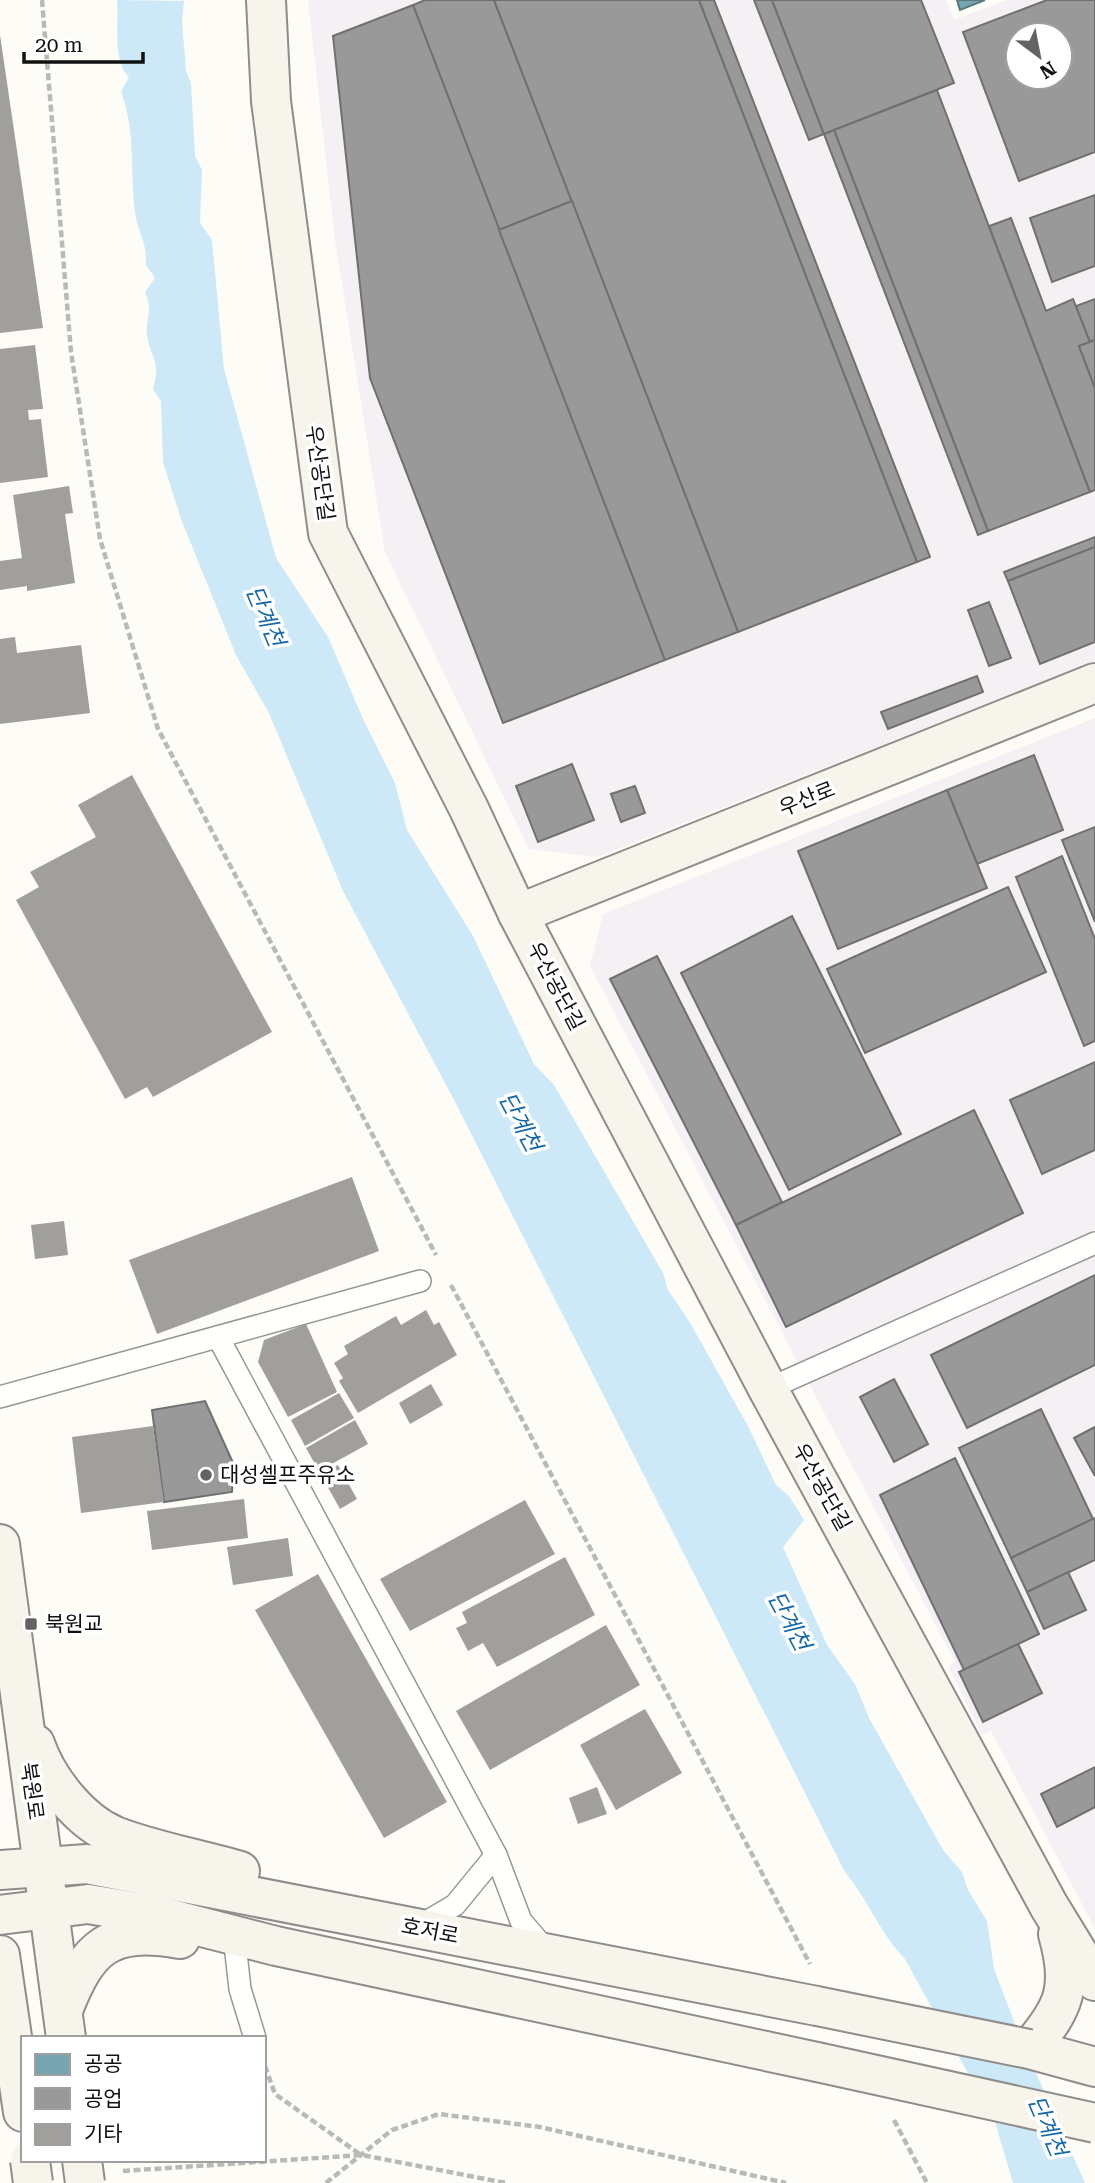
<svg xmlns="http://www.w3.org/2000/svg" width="1095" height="2183" viewBox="0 0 1095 2183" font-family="'Roboto Serif','Noto Sans KR',serif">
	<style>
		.industrial { fill: #f5f0f3; fill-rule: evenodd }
		.water { fill: #cde8f7 }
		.public { fill: #76a5af; stroke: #587980; stroke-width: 2 }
		.industry { fill: #999; stroke: #707070; stroke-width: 2; fill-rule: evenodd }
		.building { fill: #a19f9c }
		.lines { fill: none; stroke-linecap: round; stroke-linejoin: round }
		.lane-casing { stroke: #979795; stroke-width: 24 }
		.secondary-casing { stroke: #8e8d8b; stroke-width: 42 }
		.path { stroke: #b9b9b8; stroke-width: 4.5; stroke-dasharray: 7 3.5; stroke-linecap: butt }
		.lane { stroke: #fffffe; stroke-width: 21 }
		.secondary { stroke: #f6f4eb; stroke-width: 38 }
		.secondary-bridge-casing { stroke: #8e8d8b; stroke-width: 42; stroke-linecap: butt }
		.secondary-bridge { stroke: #f6f4eb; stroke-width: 38 }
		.poi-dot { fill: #646362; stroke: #fff; stroke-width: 2.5 }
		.labels { text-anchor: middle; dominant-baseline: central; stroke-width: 7; stroke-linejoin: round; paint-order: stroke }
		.street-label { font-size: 21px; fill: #111; stroke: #fff }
		.poi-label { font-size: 21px; fill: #111; stroke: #fff; text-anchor: start }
		.water-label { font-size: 23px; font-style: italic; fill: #1768a6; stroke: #fff }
	</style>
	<rect width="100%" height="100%" fill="#fdfcf7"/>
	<g class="industrial">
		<path d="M308 0H946L954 20 1007 0H1095V661L597 857 529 849 385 552 335 240ZM1018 35H1060V77H1018Z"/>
		<path d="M1095 718V1929L991 1731 982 1735 948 1666 955 1662 590 966 603 914Z"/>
	</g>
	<path class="water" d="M117 0 184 1 182 21 186 71 191 83 195 156 202 170 200 223 212 240 224 369 276 558 328 637 363 719 395 783 407 830 473 936 534 1064 554 1085 663 1273 668 1290 689 1321 748 1426 776 1485 789 1496 804 1520 783 1547 827 1645 855 1684 869 1718 943 1850 962 1872 968 1890 987 1921 994 1969 1020 2037 1085 2183H1013L995 2122 905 1959C880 1933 868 1900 845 1872L452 1096 343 891 269 713 236 655 181 519 163 462 161 401 153 389C161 360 151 360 147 335 145 317 154 314 145 292L155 278 146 265C147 240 138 234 135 212 130 172 136 131 121 92L129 77C112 61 119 24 117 0Z"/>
	<path class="public" d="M957 0H985L960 10Z"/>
	<g class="industry">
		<path d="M425 0H494L572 201 499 230 413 5Z"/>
		<path d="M494 0H699L917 562 738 632Z"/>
		<path d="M699 0H714L930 557 917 562Z"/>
		<path d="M754 0H772L824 134 809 140Z"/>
		<path d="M772 0H921L954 83 824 134Z"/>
		<path d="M1047 0H1095V152L1019 181 963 32ZM1018 35H1060V77H1018Z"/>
		<path d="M413 5 665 660 503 723 370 378 333 36Z"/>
		<path d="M937 90 1090 492 988 531 834 130Z"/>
		<path d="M834 130 988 531 978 535 824 134Z"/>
		<path d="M1095 195V266L1052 282 1030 218Z"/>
		<path d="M572 201 738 632 665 660 499 230Z"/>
		<path d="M1011 218 1046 311 1073 299 1090 342 1079 346 1095 388V490L1090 492 989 226Z"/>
		<path d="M1095 299V340L1090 342 1076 306Z"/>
		<path d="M1095 340V388L1079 346Z"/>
		<path d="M1095 537V547L1008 581 1004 572Z"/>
		<path d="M1095 547V642L1040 664 1008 581Z"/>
		<path d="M989 602 1011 658 989 666 968 610Z"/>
		<path d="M977 676 983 692 888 729 881 712Z"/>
		<path d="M1034 755 1063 830 977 864 947 790Z"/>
		<path d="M572 764 594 820 538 842 516 786Z"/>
		<path d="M635 786 645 813 621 822 611 794Z"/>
		<path d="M947 790 987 888 838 949 798 851Z"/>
		<path d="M1095 827V922L1062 840Z"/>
		<path d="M1062 856 1095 939V1041L1084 1046 1016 877Z"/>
		<path d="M1008 887 1046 972 865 1053 827 969Z"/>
		<path d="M792 916 901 1134 789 1190 681 973Z"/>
		<path d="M657 956 782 1202 736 1225 610 979Z"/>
		<path d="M1095 1062V1150L1042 1174 1010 1100Z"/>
		<path d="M974 1110 1023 1213 786 1327 736 1225Z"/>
		<path d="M1095 1275V1365L967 1428 931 1355Z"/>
		<path d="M894 1379 928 1444 894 1462 860 1397Z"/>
		<path d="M205 1401 234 1465 232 1492 164 1502 152 1410Z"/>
		<path d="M1041 1409 1093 1519 1011 1558 959 1448Z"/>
		<path d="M1095 1427V1476L1074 1438Z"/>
		<path d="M955 1458 1039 1634 964 1670 880 1495Z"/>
		<path d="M1095 1518V1560L1027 1592 1011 1558Z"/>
		<path d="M1068 1572 1086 1610 1044 1629 1027 1592Z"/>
		<path d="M1018 1644 1042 1693 983 1722 959 1672Z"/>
		<path d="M1095 1767V1807L1057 1827 1041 1794Z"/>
	</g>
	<g class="building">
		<path d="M0 35 43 328 0 333Z"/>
		<path d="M35 345 43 409 28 410 29 420 41 419 48 477 0 483V349Z"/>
		<path d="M69 486 73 513 65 514 75 583 27 591V586L0 590V561L22 558 13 495Z"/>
		<path d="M15 637 17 653 81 645 90 713 0 724V639Z"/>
		<path d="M132 775 272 1032 153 1097 147 1087 125 1099 16 900 39 887 30 872 96 837 78 805Z"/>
		<path d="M352 1177 379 1251 157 1334 129 1260Z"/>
		<path d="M64 1221 68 1255 35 1259 31 1225Z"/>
		<path d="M426 1310 434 1325 439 1322 457 1355 358 1413 339 1381 343 1378 334 1363 348 1354 344 1346 396 1316 401 1325Z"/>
		<path d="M306 1324 337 1392 288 1417 258 1362 264 1340Z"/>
		<path d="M431 1384 443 1405 410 1424 399 1403Z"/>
		<path d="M339 1393 354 1418 305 1446 291 1420Z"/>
		<path d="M355 1420 368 1444 319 1471 306 1448Z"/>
		<path d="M153 1426 164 1502 81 1513 72 1437Z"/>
		<path d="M338 1465 357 1499 340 1509 321 1475Z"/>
		<path d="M244 1499 248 1538 152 1550 147 1511Z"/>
		<path d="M525 1500 555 1554 410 1631 380 1579Z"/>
		<path d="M288 1538 293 1576 233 1585 227 1547Z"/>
		<path d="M565 1557 595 1615 497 1667 483 1643 468 1651 456 1628 467 1623 462 1612Z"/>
		<path d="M318 1574 447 1802 384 1838 255 1610Z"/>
		<path d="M606 1625 640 1685 490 1770 456 1711Z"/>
		<path d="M645 1709 682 1773 616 1810 580 1745Z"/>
		<path d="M597 1787 607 1814 578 1824 569 1798Z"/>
	</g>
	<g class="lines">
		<g class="lane-casing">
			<g id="lane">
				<path d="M218 1337 496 1855 521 1921 547 1951"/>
				<path d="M768 1389 1095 1243"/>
				<path d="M0 1397 420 1281"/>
				<path d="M416 1928 455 1905 496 1855"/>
				<path d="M235 1944 240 1989 255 2038"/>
			</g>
		</g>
		<g class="secondary-casing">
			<g id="secondary">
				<path d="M266 0 271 101 328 533 469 809 518 914 768 1389 1049 1906 1095 1981"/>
				<path d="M518 914 1095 683"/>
				<path d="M0 1544 66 2038"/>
				<path d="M35 1744C47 1779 79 1821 115 1836 154 1851 199 1859 240 1871"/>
				<path d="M0 1870 87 1864 817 2006"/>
				<path d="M0 1915 88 1904 155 1915 276 1946 817 2062"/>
				<path d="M1058 1934C1073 1987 1065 2008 1029 2049L1095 2067"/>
				<path d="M0 1955 23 2112"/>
				<path d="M63 2010C88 1946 109 1927 180 1939"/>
			</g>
		</g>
		<g class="path">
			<path d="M42 0 71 352 100 539 158 729 436 1255"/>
			<path d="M451 1285 810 1964"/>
			<path d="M265 2066 275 2094 361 2155"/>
			<path d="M894 2120 927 2183"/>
			<path d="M123 2171 362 2155 506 2183"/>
			<path d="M326 2183 392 2130 439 2114 540 2127 786 2183"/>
		</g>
		<use href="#lane" class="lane"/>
		<use href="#secondary" class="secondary"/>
		<g class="secondary-bridge-casing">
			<g id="secondary-bridge">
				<path d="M817 2006 1029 2049"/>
				<path d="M817 2062 1095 2123"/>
				<path d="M30 2160 33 2183"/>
				<path d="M82 2160 85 2183"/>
			</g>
		</g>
		<use href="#secondary-bridge" class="secondary-bridge"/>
	</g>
	<g class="poi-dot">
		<circle cx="206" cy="1475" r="7"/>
		<rect x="24" y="1617" width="14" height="14" rx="3.5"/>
	</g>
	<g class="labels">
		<g class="street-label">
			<text transform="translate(320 473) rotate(82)">우산공단길</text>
			<text transform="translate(807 799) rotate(-22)">우산로</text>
			<text transform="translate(556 986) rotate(62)">우산공단길</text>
			<text transform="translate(822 1487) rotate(61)">우산공단길</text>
			<text transform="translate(32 1791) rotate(82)">북원로</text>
			<text transform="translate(430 1931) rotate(11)">호저로</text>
		</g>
		<g class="poi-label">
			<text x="220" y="1475">대성셀프주유소</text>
			<text x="45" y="1624">북원교</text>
		</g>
		<g class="water-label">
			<text transform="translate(265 616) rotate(67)">단계천</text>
			<text transform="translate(520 1122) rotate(62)">단계천</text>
			<text transform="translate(789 1621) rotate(62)">단계천</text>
			<text transform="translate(1047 2126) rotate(67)">단계천</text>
		</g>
	</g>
	<rect x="21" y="2036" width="245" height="126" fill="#ffffff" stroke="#a0a0a0" stroke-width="2"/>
	<rect x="35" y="2054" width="35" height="21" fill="#76a5af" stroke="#a0a0a0" stroke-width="2"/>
	<text x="84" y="2071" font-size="21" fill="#111111">공공</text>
	<rect x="35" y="2088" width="35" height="21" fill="#999999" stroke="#a0a0a0" stroke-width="2"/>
	<text x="84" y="2106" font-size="21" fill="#111111">공업</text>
	<rect x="35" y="2124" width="35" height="21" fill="#a19f9c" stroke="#a0a0a0" stroke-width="2"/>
	<text x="84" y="2141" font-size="21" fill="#111111">기타</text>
	<g transform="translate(1039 56) rotate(148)"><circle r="33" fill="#ffffff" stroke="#a0a0a0" stroke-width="2"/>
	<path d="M0-5L12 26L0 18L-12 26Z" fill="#646362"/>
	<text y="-10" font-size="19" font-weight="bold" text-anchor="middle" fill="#111111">N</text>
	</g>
	<path d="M24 52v10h119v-10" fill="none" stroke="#111111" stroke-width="3.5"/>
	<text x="35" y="52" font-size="21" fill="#111111" stroke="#ffffff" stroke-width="5" paint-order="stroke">20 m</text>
</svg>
